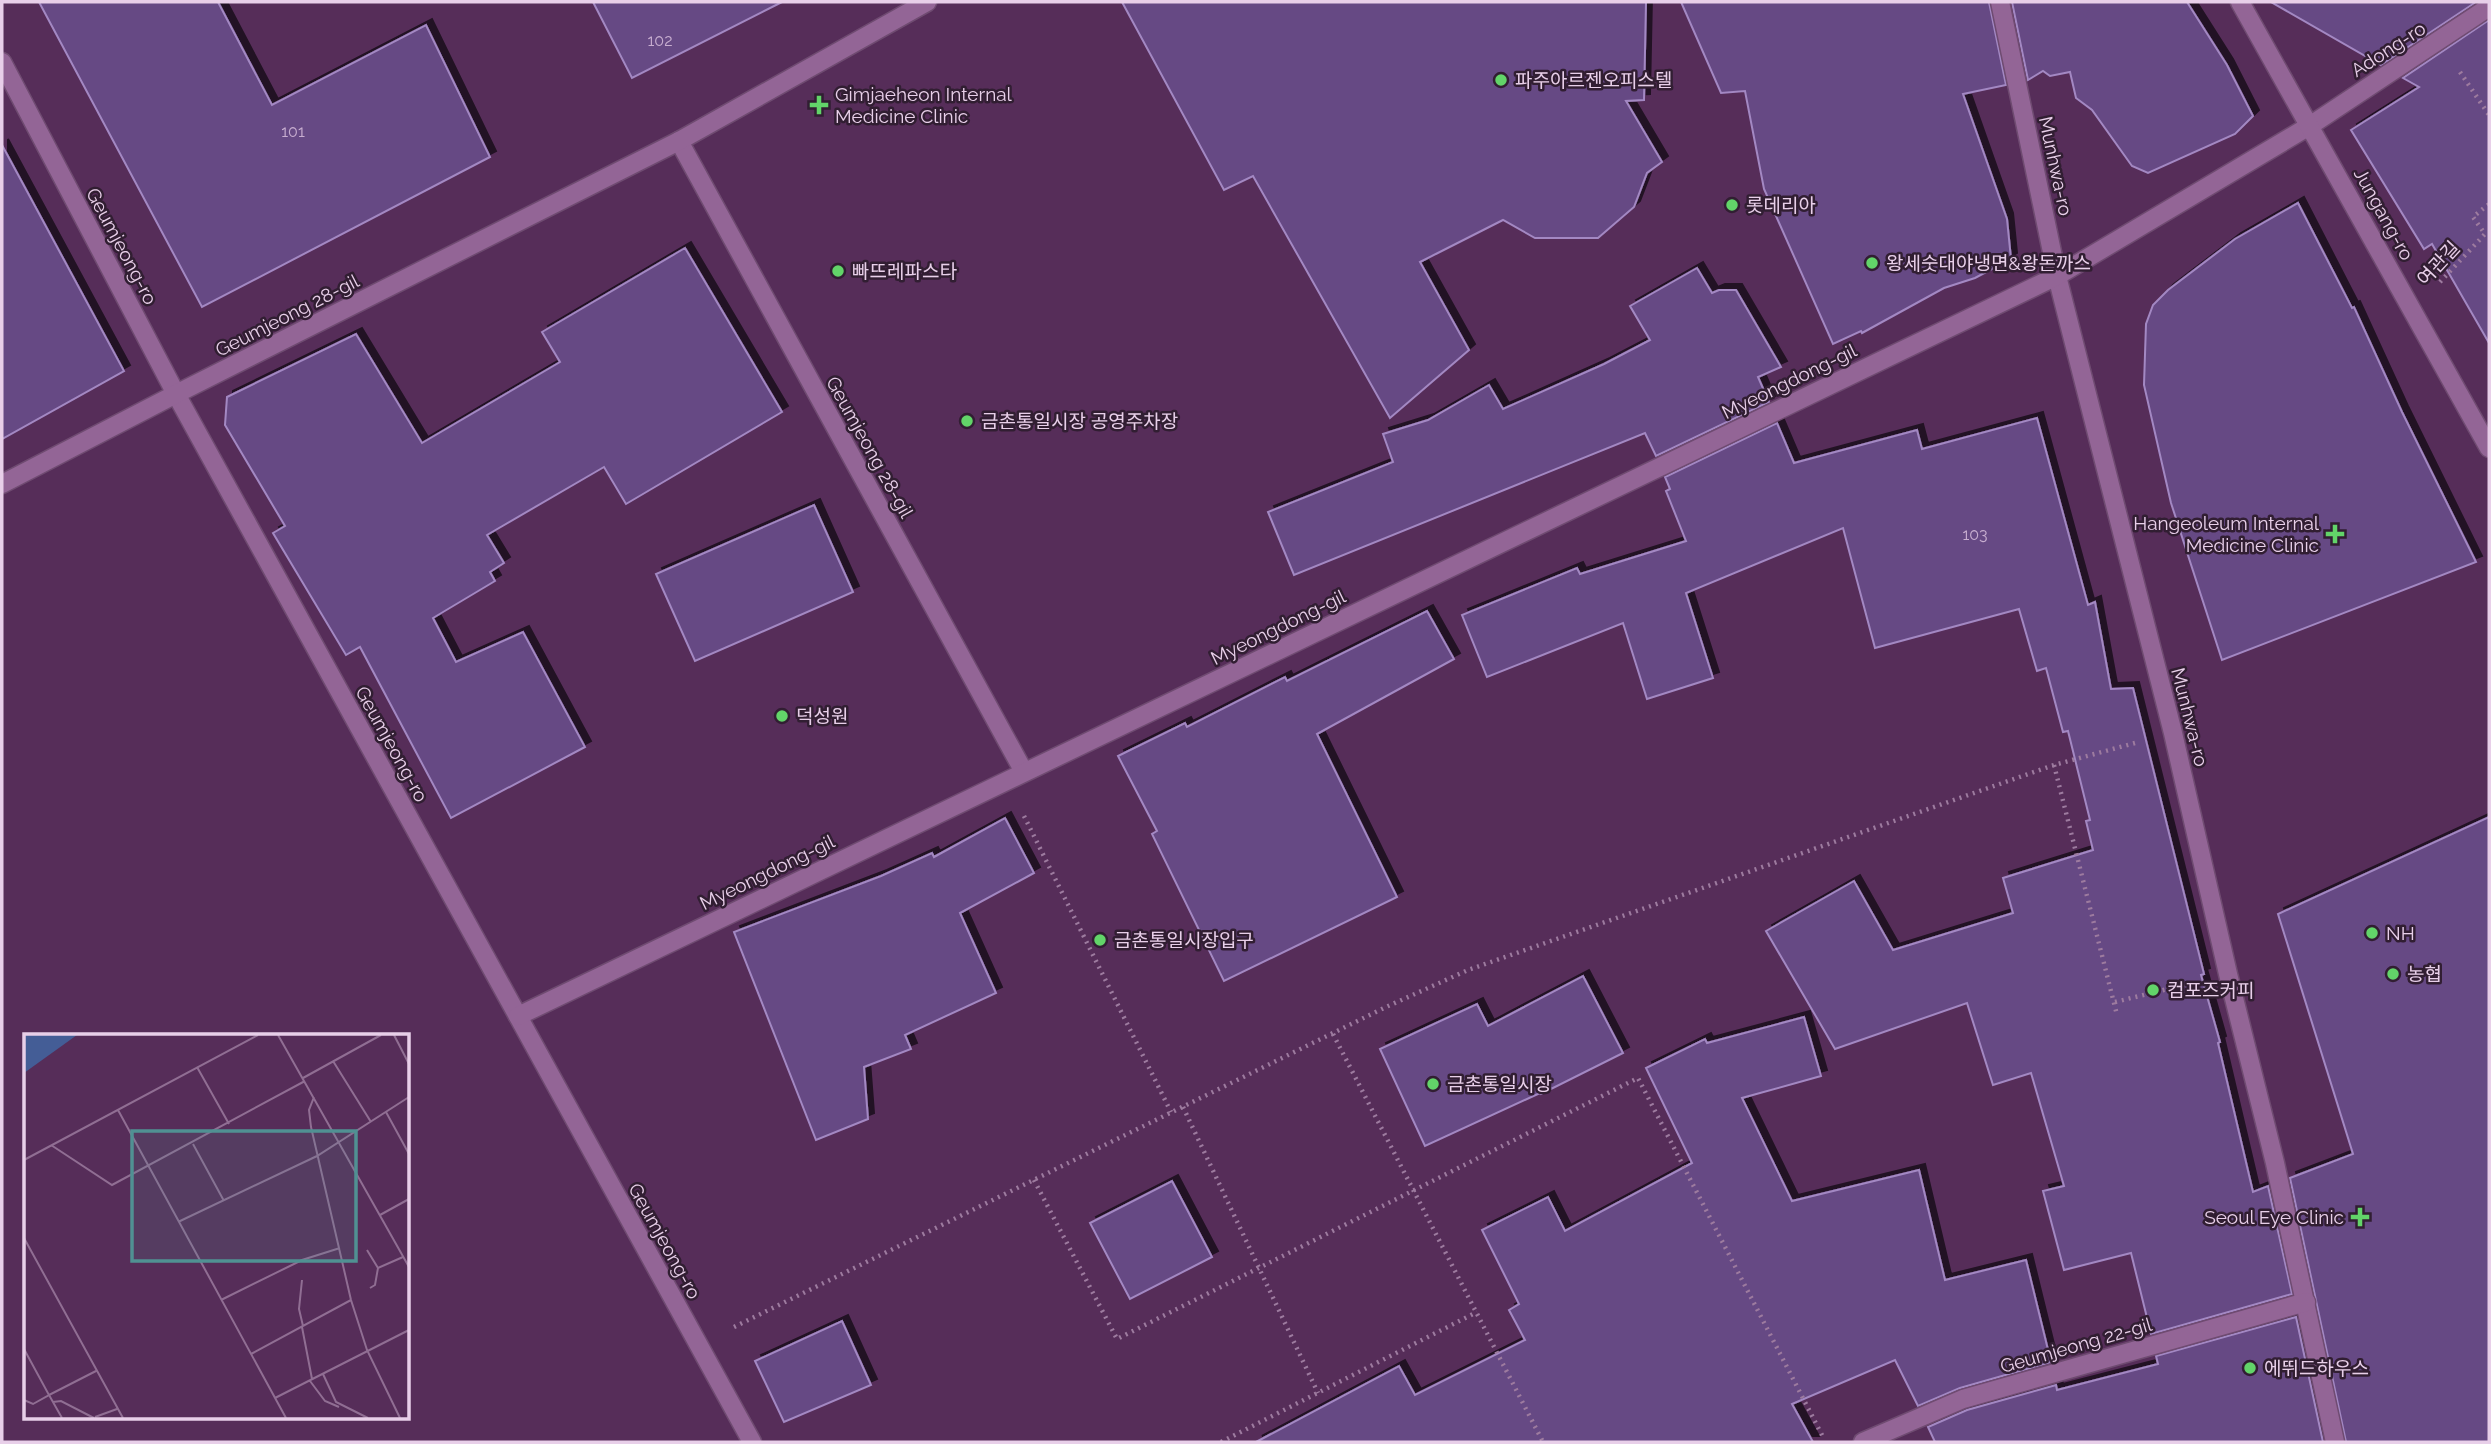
<svg xmlns="http://www.w3.org/2000/svg" width="2491" height="1444" viewBox="0 0 2491 1444" font-family="Raleway,'Noto Sans KR',sans-serif">
	<style>
		.building { fill: #664a84; stroke: #a388c3; stroke-width: 2; filter: url(#shadow) }
		.lines { fill: none; stroke-linecap: round; stroke-linejoin: round }
		.minor-casing { stroke: #6f4b71; stroke-width: 21 }
		.secondary-casing { stroke: #6f4b71; stroke-width: 21 }
		.path { stroke: #9d7b9f; stroke-width: 4.5; stroke-dasharray: 2 5; stroke-linecap: butt }
		.minor { stroke: #936596; stroke-width: 18 }
		.secondary { stroke: #936596; stroke-width: 18 }
		.poi-dot { fill: #62d469; stroke: #311e32; stroke-width: 2.5 }
		.labels { text-anchor: middle; dominant-baseline: central; stroke-width: 5; stroke-linejoin: round; paint-order: stroke }
		.number-label { font-size: 16px; fill: #c8aed0 }
		.street-label { font-size: 19px; fill: #e8cfe9; stroke: #311e32 }
		.poi-label { font-size: 19px; fill: #e8cfe9; stroke: #311e32; text-anchor: start }
		.inset-road { fill: none; stroke: #906e93; stroke-width: 2 }
		.view { fill: #509193; fill-opacity: 0.15; stroke: #509193; stroke-width: 3.5 }
		.inset-edge { fill: none; stroke: #e8cfe9; stroke-width: 3.5 }
	</style>
	<defs>
		<filter id="shadow"><feDropShadow dx="6" dy="-6" stdDeviation="0" flood-color="#0009"/></filter>
	</defs>
	<rect width="100%" height="100%" fill="#562d59"/>
	<g class="building">
		<path d="M39 2H218L272 105 426 25 490 157 202 307Z"/>
		<path d="M593 2H782L632 78Z"/>
		<path d="M1122 2H1646L1644 100 1626 101 1662 162 1647 173 1634 207 1598 238H1535L1503 220 1420 262 1469 350 1390 418 1253 176 1224 190Z"/>
		<path d="M1681 2H1989L2006 85 1963 94 2007 219 2011 259 1975 278 1944 288 1862 333 1861 331 1833 344 1764 189 1745 91 1721 93Z"/>
		<path d="M2012 2H2187L2227 65 2253 116 2235 134 2148 173 2132 166 2092 110 2076 98 2070 72 2050 76 2043 71 2028 80Z"/>
		<path d="M2271 2H2476L2381 65Z"/>
		<path d="M2489 20V343L2432 244 2424 249 2351 130 2419 87 2403 78Z"/>
		<path d="M2 145 124 371 2 439Z"/>
		<path d="M2298 203 2352 308 2354 307 2402 412 2476 562 2222 660 2171 503 2144 385 2146 324 2153 305 2168 290 2235 239Z"/>
		<path d="M685 248 782 412 626 504 604 467 487 535 504 563 490 572 495 581 433 618 456 662 523 632 585 747 451 818 360 647 346 655 273 533 285 526 225 425 227 397 356 334 422 443 560 362 542 332Z"/>
		<path d="M1697 268 1712 293 1719 290H1736L1781 367 1758 377 1769 402 1656 456 1645 433 1294 575 1268 512 1393 462 1383 434 1428 420 1489 385 1503 409 1604 364 1650 340 1630 306Z"/>
		<path d="M2037 418 2088 605 2095 602 2111 689 2133 688 2204 974 2201 975 2220 1042 2218 1043 2253 1192 2268 1186 2292 1294 2151 1334 2131 1253 2064 1270 2043 1191 2064 1186 2031 1073 1993 1085 1967 1003 1835 1049 1766 931 1854 881 1893 950 2013 913 2003 878 2093 850 2086 821 2090 820 2068 731 2063 732 2046 668 2037 671 2019 609 1875 648 1843 528 1686 593 1713 678 1647 699 1623 623 1487 677 1462 615 1577 568 1580 574 1686 541 1666 491 1670 489 1665 477 1777 423 1794 463 1917 430 1922 449Z"/>
		<path d="M814 505 853 592 695 661 656 574Z"/>
		<path d="M1427 611 1454 659 1317 734 1397 897 1224 981 1152 834 1157 831 1118 756 1185 723 1187 727 1285 677 1287 681Z"/>
		<path d="M2489 817V1442H2346L2290 1178 2353 1154 2278 914Z"/>
		<path d="M1005 818 1034 873 960 913 996 993 905 1035 911 1049 864 1067 868 1119 816 1140 734 932 881 876 932 853 934 857Z"/>
		<path d="M1583 976 1623 1053 1541 1094 1540 1093 1425 1146 1380 1049 1477 1004 1488 1026Z"/>
		<path d="M1804 1017 1821 1076 1742 1098 1792 1201 1919 1170 1945 1280 2026 1260 2051 1362 1960 1388 1918 1406 1895 1360 1792 1404 1813 1442H1256L1399 1366 1415 1395 1525 1340 1509 1310 1519 1304 1482 1230 1548 1197 1565 1231 1692 1163 1646 1068 1705 1039 1707 1043Z"/>
		<path d="M1172 1181 1212 1257 1130 1299 1090 1223Z"/>
		<path d="M2296 1317 2323 1442H1935L1928 1427 1967 1410 2056 1385 2057 1390 2158 1364 2156 1356Z"/>
		<path d="M842 1321 871 1385 784 1422 755 1361Z"/>
	</g>
	<g class="lines">
		<g class="minor-casing">
			<g id="minor">
				<path d="M2000 2 2057 276 2173 733 2228 974 2275 1163 2335 1442"/>
				<path d="M2 62 176 394 752 1442"/>
				<path d="M679 141 1024 772"/>
				<path d="M2 484 176 394 679 141 927 2"/>
				<path d="M518 1016 2057 276 2311 125 2489 7"/>
				<path d="M1863 1442 1963 1399 2306 1302"/>
			</g>
		</g>
		<g class="secondary-casing">
			<path id="secondary" d="M2240 2 2489 448"/>
		</g>
		<g class="path">
			<path d="M2460 72 2489 115"/>
			<path d="M2440 282 2485 234 2473 217 2489 204"/>
			<path d="M2054 765 2117 1015"/>
			<path d="M1024 816 1171 1112"/>
			<path d="M2115 1002 2192 983"/>
			<path d="M1333 1034 1543 1442"/>
			<path d="M1183 1107 1318 1393"/>
			<path d="M1034 1180 1117 1339 1638 1078 1824 1439"/>
			<path d="M734 1327 1386 1007 1468 970 2054 765 2135 743"/>
			<path d="M1221 1442 1477 1312"/>
		</g>
		<use href="#minor" class="minor"/>
		<use href="#secondary" class="secondary"/>
	</g>
	<g class="poi-dot">
		<circle cx="1501" cy="80" r="7"/>
		<path d="M815.5 94.5h7v7h7v7h-7v7h-7v-7h-7v-7h7z"/>
		<circle cx="1732" cy="205" r="7"/>
		<circle cx="1872" cy="263" r="7"/>
		<circle cx="838" cy="271" r="7"/>
		<circle cx="967" cy="421" r="7"/>
		<path d="M2331.5 523.5h7v7h7v7h-7v7h-7v-7h-7v-7h7z"/>
		<circle cx="782" cy="716" r="7"/>
		<circle cx="2372" cy="933" r="7"/>
		<circle cx="1100" cy="940" r="7"/>
		<circle cx="2393" cy="974" r="7"/>
		<circle cx="2153" cy="990" r="7"/>
		<circle cx="1433" cy="1084" r="7"/>
		<path d="M2356.5 1206.5h7v7h7v7h-7v7h-7v-7h-7v-7h7z"/>
		<circle cx="2250" cy="1368" r="7"/>
	</g>
	<g class="labels">
		<g class="number-label">
			<text x="660" y="40">102</text>
			<text x="293" y="131">101</text>
			<text x="1975" y="534">103</text>
		</g>
		<g class="street-label">
			<text transform="translate(2388 49) rotate(-33)">Adong-ro</text>
			<text transform="translate(2056 166) rotate(78)">Munhwa-ro</text>
			<text transform="translate(2384 214) rotate(61)">Jungang-ro</text>
			<text transform="translate(122 246) rotate(62)">Geumjeong-ro</text>
			<text transform="translate(2438 263) rotate(-47)">여관길</text>
			<text transform="translate(287 315) rotate(-27)">Geumjeong 28-gil</text>
			<text transform="translate(1789 381) rotate(-26)">Myeongdong-gil</text>
			<text transform="translate(870 447) rotate(61)">Geumjeong 28-gil</text>
			<text transform="translate(1278 627) rotate(-26)">Myeongdong-gil</text>
			<text transform="translate(2190 717) rotate(76)">Munhwa-ro</text>
			<text transform="translate(392 744) rotate(61)">Geumjeong-ro</text>
			<text transform="translate(767 872) rotate(-26)">Myeongdong-gil</text>
			<text transform="translate(665 1241) rotate(61)">Geumjeong-ro</text>
			<text transform="translate(2076 1345) rotate(-16)">Geumjeong 22-gil</text>
		</g>
		<g class="poi-label">
			<text x="1515" y="80">파주아르젠오피스텔</text>
			<text x="835" y="94">Gimjaeheon Internal<tspan x="835" dy="22">Medicine Clinic</tspan></text>
			<text x="1746" y="205">롯데리아</text>
			<text x="1886" y="263">왕세숫대야냉면&amp;왕돈까스</text>
			<text x="852" y="271">빠뜨레파스타</text>
			<text x="981" y="421">금촌통일시장 공영주차장</text>
			<text x="2319" y="523" text-anchor="end">Hangeoleum Internal<tspan x="2319" dy="22">Medicine Clinic</tspan></text>
			<text x="796" y="716">덕성원</text>
			<text x="2386" y="933">NH</text>
			<text x="1114" y="940">금촌통일시장입구</text>
			<text x="2407" y="974">농협</text>
			<text x="2167" y="990">컴포즈커피</text>
			<text x="1447" y="1084">금촌통일시장</text>
			<text x="2344" y="1217" text-anchor="end">Seoul Eye Clinic</text>
			<text x="2264" y="1368">에뛰드하우스</text>
		</g>
	</g>
	<g transform="translate(24 1034)">
		<rect width="385" height="385" fill="#562d59"/>
		<path d="M0 1H53L0 39Z" fill="#445d96"/>
		<path class="inset-road" d="M254 1 385 233M370 1 385 30M309 27 347 88M173 33 205 90M279 44 357 1M290 63 285 76 287 93 327 266 343 316 376 384M94 76 262 384M362 78 385 120M169 110 200 167M27 111 88 151 281 47M0 126 234 1M356 181 385 165M154 188 293 122 385 63M0 204 99 384M343 216 354 234 379 223M278 246 275 275 279 292M346 254 351 251 354 234M197 266 278 226 316 214M278 293 288 345M0 315 25 361 9 370 0 366M227 320 327 266M299 340 312 368 344 384M286 347 301 367 315 373M251 364 385 296M29 368 37 367 70 384M71 383 93 375M38 384 25 361 72 337"/>
		<path class="view" d="M108 97H332V227H108Z"/>
		<rect width="385" height="385" class="inset-edge"/>
	</g>
	<rect width="2491" height="1444" fill="none" stroke="#e8cfe9" stroke-width="7"/>
</svg>
